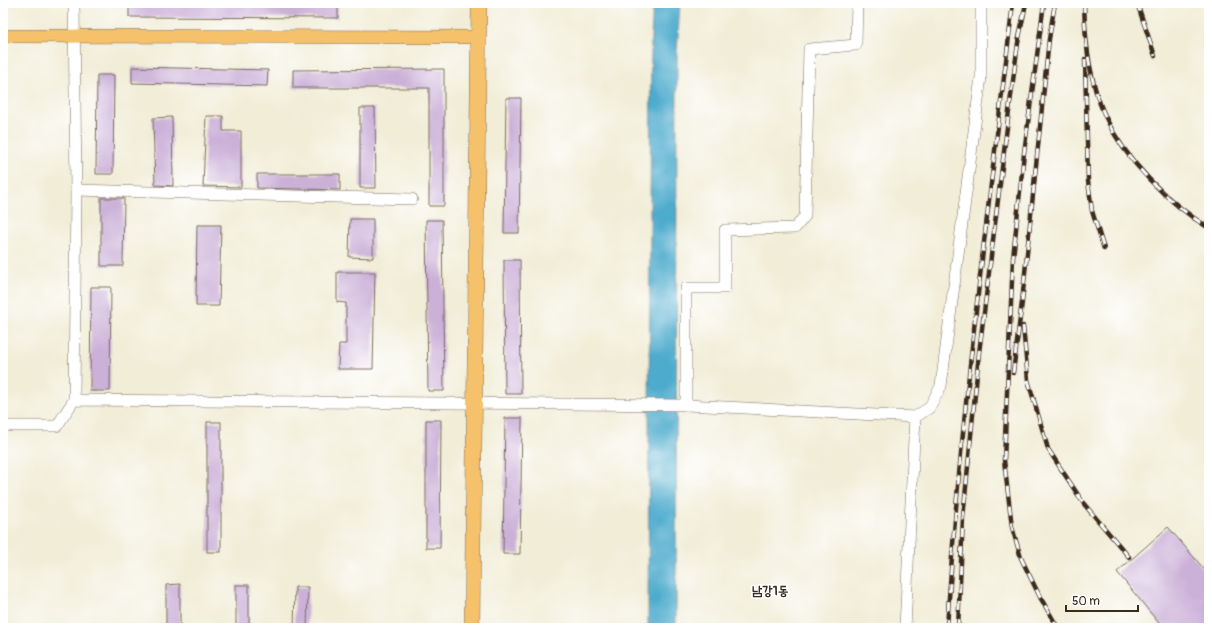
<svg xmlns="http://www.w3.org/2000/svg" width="1212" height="631" viewBox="0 0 1212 631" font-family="Pangolin,'Poor Story',sans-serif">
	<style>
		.water { fill: #4eabcd; stroke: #446a76 }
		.building { fill: #cbb0d8 }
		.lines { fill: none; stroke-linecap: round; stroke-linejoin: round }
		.minor-casing { stroke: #7b6e5f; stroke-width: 12 }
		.major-casing { stroke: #7b6e5f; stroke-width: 14 }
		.highway-casing { stroke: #7b6e5f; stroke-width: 16 }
		.minor { stroke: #fff; stroke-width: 11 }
		.major { stroke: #f5c16b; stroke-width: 13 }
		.highway { stroke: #f5c16b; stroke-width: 15 }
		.rail-casing { stroke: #3b2a1e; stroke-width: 4.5 }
		.rail { stroke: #fff; stroke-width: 3; stroke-dasharray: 9; stroke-linecap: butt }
		.labels { text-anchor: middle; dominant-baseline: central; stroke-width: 3.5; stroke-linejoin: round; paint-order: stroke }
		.quarter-label { font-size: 13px; font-weight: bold; fill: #3b2a1e; stroke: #fff }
	</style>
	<rect width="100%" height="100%" fill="#fff"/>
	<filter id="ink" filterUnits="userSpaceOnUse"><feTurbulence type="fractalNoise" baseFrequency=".025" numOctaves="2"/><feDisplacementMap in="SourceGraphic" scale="8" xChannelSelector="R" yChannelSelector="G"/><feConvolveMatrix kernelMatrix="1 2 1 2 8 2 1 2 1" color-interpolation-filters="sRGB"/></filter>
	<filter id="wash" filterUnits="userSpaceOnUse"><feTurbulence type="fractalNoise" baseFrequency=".012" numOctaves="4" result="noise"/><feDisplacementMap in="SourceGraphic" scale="16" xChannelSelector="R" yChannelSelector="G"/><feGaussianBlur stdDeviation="0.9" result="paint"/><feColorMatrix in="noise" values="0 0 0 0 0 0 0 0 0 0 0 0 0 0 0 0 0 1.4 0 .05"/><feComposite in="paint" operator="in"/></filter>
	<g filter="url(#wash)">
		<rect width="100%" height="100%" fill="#f1edd7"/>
		<path class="water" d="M653 3H680L677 51 676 628H648L651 39Z"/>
		<g id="blocks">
			<g class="building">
				<path d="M129 3H338V18L129 17Z"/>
				<path d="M132 67 268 70 267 86 132 83Z"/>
				<path d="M444 69V206H429V88H293V70Z"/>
				<path d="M97 75H114L113 174H96Z"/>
				<path d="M506 98H521L519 233H504Z"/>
				<path d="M360 108H375L376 188H360Z"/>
				<path d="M206 116H223V131H241V187L203 186Z"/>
				<path d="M172 117 173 186 155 185 153 118Z"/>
				<path d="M257 174H340V190L257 188Z"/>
				<path d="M101 198H124L123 266H101Z"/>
				<path d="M350 219H373V258L349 257Z"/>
				<path d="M426 220H442L444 391H428Z"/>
				<path d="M197 225H221L219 306H196Z"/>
				<path d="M504 260H520L521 394H505Z"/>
				<path d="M337 272H375L373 369H338L339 344H346V303L337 302Z"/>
				<path d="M91 287H111L110 391H90Z"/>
				<path d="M505 418H522L520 554H503Z"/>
				<path d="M426 420H441L440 548H426Z"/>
				<rect x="207" y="422" width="14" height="130"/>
				<path d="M1168 527 1209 575V628H1163L1117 572Z"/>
				<path d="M180 584V628H166V585Z"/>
				<rect x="236" y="585" width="13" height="43"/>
				<path d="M295 587H308L307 628H294Z"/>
			</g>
		</g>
	</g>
	<g filter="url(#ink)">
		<use href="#blocks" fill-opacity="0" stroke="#7b6e5f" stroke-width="1"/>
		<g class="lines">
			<g class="minor-casing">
				<g id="minor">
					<path d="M74 3 76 190 74 400"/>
					<path d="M76 190 412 199"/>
					<path d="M686 405V288H725V230L795 228 805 216 809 49 856 45 857 3"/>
					<path d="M3 426H57L74 400 686 405 915 417"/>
					<path d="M905 628 915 417 929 408 941 386 981 77V3"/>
				</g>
			</g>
			<g class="major-casing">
				<path id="major" d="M3 36 477 37"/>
			</g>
			<g class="highway-casing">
				<path id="highway" d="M472 628 479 3"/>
			</g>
			<use href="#minor" class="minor"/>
			<use href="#major" class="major"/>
			<use href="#highway" class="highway"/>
			<g class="rail-casing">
				<g id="rail">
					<path d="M1044 3 1024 153 1013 258 1004 460 1012 527 1021 558 1040 597 1058 628"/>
					<path d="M1084 3C1085 41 1089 81 1105 116 1125 160 1168 203 1209 228"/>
					<path d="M1137 3 1155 56"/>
					<path d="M1085 59 1088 181 1092 211 1104 249"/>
					<path d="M1023 326 1028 380 1048 449 1084 504 1129 557"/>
					<path d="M1013 373 1022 302 1049 39 1055 3"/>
					<path d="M947 628C960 419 988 211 1013 3"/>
					<path d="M958 628 963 518 979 353 1009 111 1018 43 1026 3"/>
				</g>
			</g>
			<use href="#rail" class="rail"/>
		</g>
	</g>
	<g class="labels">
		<g class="quarter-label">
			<text x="770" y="591">남강1동</text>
		</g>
	</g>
	<rect width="1212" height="631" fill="none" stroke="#fff" stroke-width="16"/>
	<path d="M1066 605v6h72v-6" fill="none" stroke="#3b2a1e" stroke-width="2"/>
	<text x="1072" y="605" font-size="12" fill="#3b2a1e" stroke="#ffffff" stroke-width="3" paint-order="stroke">50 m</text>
</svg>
